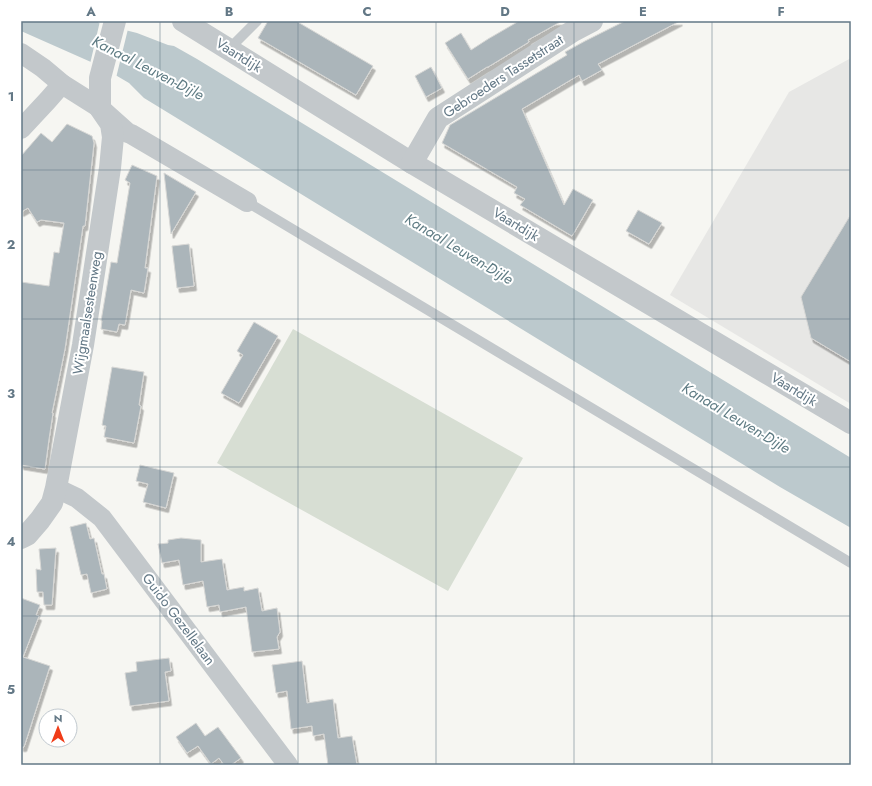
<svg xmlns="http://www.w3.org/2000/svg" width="872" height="786" viewBox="0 0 872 786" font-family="Jost,sans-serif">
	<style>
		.built { fill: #e7e7e5 }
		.green { fill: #d7ded3 }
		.water { fill: #bcc9cd }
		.pier { fill: #f6f6f2 }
		.building { fill: #abb5ba; stroke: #d7d7d5; filter: url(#shadow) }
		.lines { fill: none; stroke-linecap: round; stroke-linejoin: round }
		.service { stroke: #c3c8cb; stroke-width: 10 }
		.minor { stroke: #c3c8cb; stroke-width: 20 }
		.tertiary { stroke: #c3c8cb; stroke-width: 22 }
		.grid { fill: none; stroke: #637886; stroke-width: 1; stroke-opacity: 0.55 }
		.labels { text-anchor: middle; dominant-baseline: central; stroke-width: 4; stroke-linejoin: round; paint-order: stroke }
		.street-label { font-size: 14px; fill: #637886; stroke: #fff }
		.water-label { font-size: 15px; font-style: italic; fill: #5e7b83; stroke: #fff }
		.neatline { fill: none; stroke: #637886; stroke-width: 1.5 }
		.grid-label { font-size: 13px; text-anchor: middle; font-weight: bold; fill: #637886 }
	</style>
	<defs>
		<filter id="shadow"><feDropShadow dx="2.5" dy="4.5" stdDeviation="0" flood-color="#0004"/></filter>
	</defs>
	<rect width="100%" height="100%" fill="#f6f6f2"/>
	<path class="built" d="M851 58V404L670 295 789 92Z"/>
	<path class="green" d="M293 329 523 458 448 591 217 463Z"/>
	<path class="water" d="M21 21H96L101 24 137 33 168 45 174 46 197 59 851 458V528L780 487 144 98 129 83 100 66 21 31Z"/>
	<path class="pier" d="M100 21 128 29 116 78 99 68 90 64Z"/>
	<g class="building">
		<path d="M268 21H296L373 66 356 95 258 38Z"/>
		<path d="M519 21H562L528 40 529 42 488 67H487L468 79 445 43 461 33 471 50 488 39Z"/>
		<path d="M625 21H680L598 64 602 70 582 81 579 75 522 109 564 205 573 189 593 200 572 236 520 205 525 199 514 193 517 187 442 143 450 125 567 55 565 52 585 41Z"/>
		<path d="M431 67 442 88 426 97 415 76Z"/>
		<path d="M67 124 92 136 94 143 85 226H83L65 349 52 413H53L49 439 45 469 21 465V282L49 286 54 252 59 253 64 223 41 220 37 222 28 208 21 212V156L41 133 52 142Z"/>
		<path d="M132 165 157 176 145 268H148L144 293 131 290 125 325 119 324 117 332 101 329 102 321H101L111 262 117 263 130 183 125 180Z"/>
		<path d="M164 173 196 192 171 234Z"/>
		<path d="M638 210 662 223 649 244 626 231Z"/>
		<path d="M851 214V362L811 338 801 297Z"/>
		<path d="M189 244 194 286 177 288 172 246Z"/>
		<path d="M254 322 278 336 239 403 221 393 243 355 237 351Z"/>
		<path d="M112 367 144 372 139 405 141 406 134 443 104 437 106 426 102 425Z"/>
		<path d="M140 465 174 473 166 508 143 502 148 484 136 481Z"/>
		<path d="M86 523 90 539 94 538 102 574H104L107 589 91 593 87 574 81 575 70 527Z"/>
		<path d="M181 538 201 540V562L222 559 227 590 244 587V591L258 588 262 611 277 608 280 632 277 637 279 649 252 652 246 607 220 612 219 605 207 607 203 581 183 585 179 560 162 563 158 544 168 543V540Z"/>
		<path d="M56 548 52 605H44L43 592H37L36 569 41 570 39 549Z"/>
		<path d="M21 598 40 605 36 615 39 616 23 657 50 666 24 747H21Z"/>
		<path d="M169 658 171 671 165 672 169 701 130 706 125 673 137 671 136 662Z"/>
		<path d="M302 661 307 703 333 699 338 738 352 736 357 765H328L324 734 313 736 312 726 291 729 287 691 276 693 272 665Z"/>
		<path d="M196 723 205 736 218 727 241 758 231 765H224L219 758 211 764 198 746 187 753 176 737Z"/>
	</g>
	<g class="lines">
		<g class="service">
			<path d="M229 49 257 21"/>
			<path d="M247 202 851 563"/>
		</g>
		<g class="minor">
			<path d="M21 53 43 68 62 84 100 108 128 133 131 134 247 202"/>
			<path d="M21 129 48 100 62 84"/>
			<path d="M56 488 77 498 102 518 288 765"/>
		</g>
		<g class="tertiary">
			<path d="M183 21 412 163 851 423"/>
			<path d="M412 163 438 118 573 31 592 21"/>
			<path d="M21 538 27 535 40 520 52 503 56 488 83 345 110 168 113 137 111 124 100 108V78L115 21"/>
		</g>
	</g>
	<path class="grid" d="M160 21V765M298 21V765M436 21V765M574 21V765M712 21V765M21 170H851M21 319H851M21 467H851M21 616H851"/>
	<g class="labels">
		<g class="street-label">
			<text transform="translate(239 55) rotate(32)">Vaartdijk</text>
			<text transform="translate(503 76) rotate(-33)">Gebroeders Tassetstraat</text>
			<text transform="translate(516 224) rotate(31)">Vaartdijk</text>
			<text transform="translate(87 313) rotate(-81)">Wijgmaalsesteenweg</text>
			<text transform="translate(794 389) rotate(31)">Vaartdijk</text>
			<text transform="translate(179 619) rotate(53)">Guido Gezellelaan</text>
		</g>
		<g class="water-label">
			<text transform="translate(148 68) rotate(27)">Kanaal Leuven-Dijle</text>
			<text transform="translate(459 249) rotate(31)">Kanaal Leuven-Dijle</text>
			<text transform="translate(736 418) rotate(31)">Kanaal Leuven-Dijle</text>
		</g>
	</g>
	<rect width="872" height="786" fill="none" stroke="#ffffff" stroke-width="44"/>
	<g transform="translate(58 728)"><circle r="19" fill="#ffffff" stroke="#c1c9cf"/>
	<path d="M0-3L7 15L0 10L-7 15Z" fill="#f03c18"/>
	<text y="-6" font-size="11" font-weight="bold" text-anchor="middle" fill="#637886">N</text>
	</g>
	<rect x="22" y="22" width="828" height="742" class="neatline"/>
	<g class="grid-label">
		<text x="91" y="16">A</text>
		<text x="229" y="16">B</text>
		<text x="367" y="16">C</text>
		<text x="505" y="16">D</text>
		<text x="643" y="16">E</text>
		<text x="781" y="16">F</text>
		<text x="11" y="101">1</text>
		<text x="11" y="249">2</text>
		<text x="11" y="398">3</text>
		<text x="11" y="546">4</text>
		<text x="11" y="694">5</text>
	</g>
</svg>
